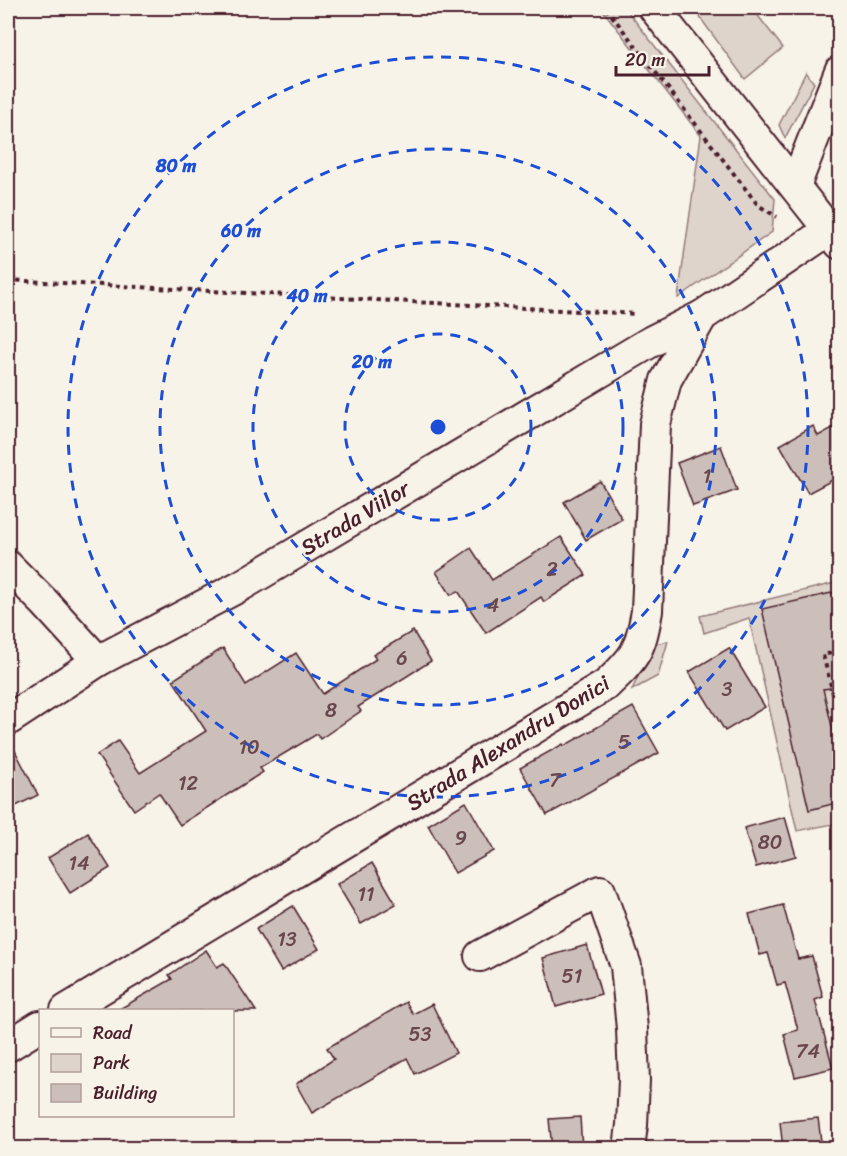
<svg xmlns="http://www.w3.org/2000/svg" width="847" height="1156" viewBox="0 0 847 1156" font-family="Sriracha,sans-serif">
	<style>
		.green { fill: #ded4cc; stroke: #947a7c; stroke-width: 1.5 }
		.building { fill: #ccbfb9; stroke: #4a1f2b; stroke-width: 1.5 }
		.lines { fill: none; stroke-linecap: round; stroke-linejoin: round }
		.minor-casing { stroke: #4a1f2b; stroke-width: 34 }
		.path { stroke: #4a1f2b; stroke-width: 4; stroke-dasharray: 4.5 4.5; stroke-linecap: butt }
		.minor { stroke: #f7f3e8; stroke-width: 30 }
		.ring { fill: none; stroke: #1d4ed8; stroke-width: 3; stroke-dasharray: 10 8 }
		.labels { text-anchor: middle; dominant-baseline: central; stroke-width: 4.5; stroke-linejoin: round; paint-order: stroke }
		.number-label { font-size: 20px; fill: #6a474e }
		.street-label { font-size: 22px; fill: #4a1f2b; stroke: #f7f3e8 }
		.centre { fill: #1d4ed8; stroke: #f7f3e8; stroke-width: 3 }
		.ring-label { font-size: 18px; text-anchor: middle; font-weight: bold; fill: #1d4ed8; stroke: #f7f3e8; stroke-width: 4.5; stroke-linejoin: round; paint-order: stroke }
	</style>
	<rect width="100%" height="100%" fill="#f7f3e8"/>
	<filter id="ink" filterUnits="userSpaceOnUse"><feTurbulence type="fractalNoise" baseFrequency=".0167" numOctaves="2"/><feDisplacementMap in="SourceGraphic" scale="12" xChannelSelector="R" yChannelSelector="G"/><feConvolveMatrix kernelMatrix="1 2 1 2 8 2 1 2 1" color-interpolation-filters="sRGB"/></filter>
	<g filter="url(#ink)">
		<g class="green">
			<path d="M601 8H625L775 199 772 232 678 298 701 136Z"/>
			<path d="M693 8H752L783 48 745 79Z"/>
			<path d="M806 72 814 83 785 138 779 125Z"/>
			<path d="M839 582V823L797 831 749 618 704 633 700 616Z"/>
			<path d="M668 641 658 676 632 690 652 645Z"/>
		</g>
		<g class="building">
			<path d="M840 424V476L808 493 780 445 813 426 818 436Z"/>
			<path d="M721 446 737 490 693 506 677 463Z"/>
			<path d="M600 481 622 519 586 540 564 502Z"/>
			<path d="M561 537 586 575 544 602 541 597 486 633 458 591 451 595 436 572 471 548 492 580Z"/>
			<path d="M840 591V687L823 689 840 760V802L809 810 762 609Z"/>
			<path d="M413 631 431 661 358 707 361 711 320 739 317 734 260 768 263 772 180 825 159 793 134 810 97 755 118 741 140 773 206 731 173 680 223 648 246 685 296 653 323 694 376 659 373 655Z"/>
			<path d="M729 648 765 707 725 731 689 672Z"/>
			<path d="M633 707 659 753 547 815 520 768 563 744 564 746Z"/>
			<path d="M8 737 38 795 8 810Z"/>
			<path d="M466 802 494 851 455 873 428 825Z"/>
			<path d="M785 817 796 856 756 867 744 828Z"/>
			<path d="M88 833 110 868 70 893 48 858Z"/>
			<path d="M372 863 396 904 361 924 337 884Z"/>
			<path d="M783 905 798 959 812 956 823 997 815 1000 833 1068 795 1077 784 1034 798 1030 785 983 777 985 768 953 760 955 749 914Z"/>
			<path d="M293 906 319 949 281 971 256 929Z"/>
			<path d="M587 945 601 994 556 1007 543 958Z"/>
			<path d="M206 950 217 967 224 963 256 1011H116L172 979 169 975Z"/>
			<path d="M406 1002 413 1014 432 1004 456 1053 415 1074 407 1058 312 1113 296 1084 334 1059 327 1048Z"/>
			<path d="M580 1117 582 1149H552L549 1119Z"/>
			<path d="M818 1118 822 1149H783L780 1122Z"/>
		</g>
		<g class="lines">
			<g class="minor-casing">
				<g id="minor">
					<path d="M654 8 840 244"/>
					<path d="M795 186 840 71"/>
					<path d="M8 566 45 603 98 661"/>
					<path d="M8 720 98 661 242 585 652 341 702 316"/>
					<path d="M480 956 600 891 626 966 632 1029 634 1080 632 1125 629 1148"/>
					<path d="M66 1010 606 685C636 657 640 651 647 611L655 424 666 380 702 316 829 230"/>
					<path d="M8 1046 40 1026"/>
				</g>
			</g>
			<g class="path">
				<path d="M606 8 758 205 777 217"/>
				<path d="M8 280 636 314"/>
				<path d="M840 651 823 655 840 720"/>
			</g>
			<use href="#minor" class="minor"/>
		</g>
	</g>
	<g class="ring">
		<circle cx="438" cy="427" r="93"/>
		<circle cx="438" cy="427" r="185"/>
		<circle cx="438" cy="427" r="278"/>
		<circle cx="438" cy="427" r="370"/>
	</g>
	<g class="labels">
		<g class="number-label">
			<text x="707" y="476">1</text>
			<text x="552" y="569">2</text>
			<text x="493" y="605">4</text>
			<text x="402" y="658">6</text>
			<text x="727" y="689">3</text>
			<text x="331" y="710">8</text>
			<text x="624" y="742">5</text>
			<text x="249" y="747">10</text>
			<text x="555" y="780">7</text>
			<text x="188" y="783">12</text>
			<text x="461" y="838">9</text>
			<text x="770" y="842">80</text>
			<text x="79" y="863">14</text>
			<text x="366" y="894">11</text>
			<text x="287" y="939">13</text>
			<text x="572" y="976">51</text>
			<text x="420" y="1034">53</text>
			<text x="808" y="1051">74</text>
		</g>
		<g class="street-label">
			<text transform="translate(355 518) rotate(-31)">Strada Viilor</text>
			<text transform="translate(508 743) rotate(-32)">Strada Alexandru Donici</text>
		</g>
	</g>
	<circle cx="438" cy="427" r="9" class="centre"/>
	<g class="ring-label">
		<text x="176" y="172">80 m</text>
		<text x="241" y="237">60 m</text>
		<text x="307" y="302">40 m</text>
		<text x="372" y="368">20 m</text>
	</g>
	<rect width="847" height="1156" fill="none" stroke="#f7f3e8" stroke-width="30"/>
	<rect x="15" y="15" width="817" height="1126" fill="none" stroke="#4a1f2b" stroke-width="2" filter="url(#ink)"/>
	<rect x="39" y="1009" width="195" height="108" fill="#f7f3e8" stroke="#b29e9c" stroke-width="1.5"/>
	<rect x="51" y="1028" width="30" height="9" fill="#f7f3e8" stroke="#b29e9c" stroke-width="1.5"/>
	<text x="93" y="1039" font-size="18" fill="#4a1f2b">Road</text>
	<rect x="51" y="1054" width="30" height="18" fill="#ded4cc" stroke="#b29e9c" stroke-width="1.5"/>
	<text x="93" y="1069" font-size="18" fill="#4a1f2b">Park</text>
	<rect x="51" y="1084" width="30" height="18" fill="#ccbfb9" stroke="#b29e9c" stroke-width="1.5"/>
	<text x="93" y="1099" font-size="18" fill="#4a1f2b">Building</text>
	<path d="M616 66v9h93v-9" fill="none" stroke="#4a1f2b" stroke-width="3"/>
	<text x="625" y="66" font-size="18" fill="#4a1f2b" stroke="#f7f3e8" stroke-width="4.5" paint-order="stroke">20 m</text>
</svg>
